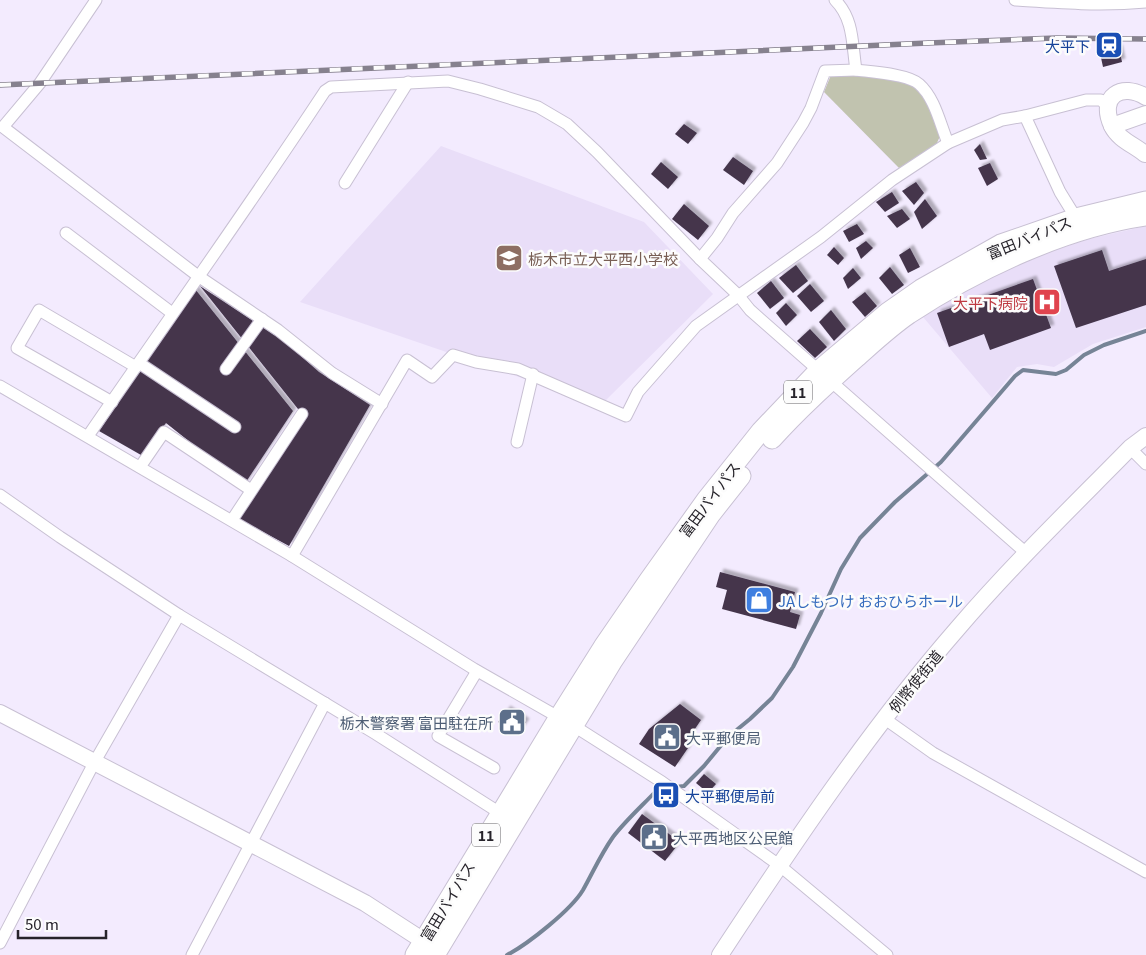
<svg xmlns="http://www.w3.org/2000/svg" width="1146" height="955" viewBox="0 0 1146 955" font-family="Georgia,'Noto Sans JP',serif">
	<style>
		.built { fill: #e9def8 }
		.green { fill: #c1c3af }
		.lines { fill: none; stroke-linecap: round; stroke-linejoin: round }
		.stream { stroke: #768496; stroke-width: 4 }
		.building { fill: #44364c; filter: url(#shadow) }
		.street-casing { stroke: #c8c0d3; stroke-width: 13 }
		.secondary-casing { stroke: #c8c0d3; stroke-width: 18 }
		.primary-casing { stroke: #c8c0d3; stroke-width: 21 }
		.street { stroke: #fff; stroke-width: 11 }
		.secondary { stroke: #fff; stroke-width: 16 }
		.primary { stroke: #fff; stroke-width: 19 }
		.rail-casing { stroke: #86818e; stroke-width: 5.5 }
		.rail { stroke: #fcfcfc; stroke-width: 4; stroke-dasharray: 11; stroke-linecap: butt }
		.labels { text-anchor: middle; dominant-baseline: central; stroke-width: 5; stroke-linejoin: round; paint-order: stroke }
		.shield { fill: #fcfcfc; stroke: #666469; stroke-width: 1 }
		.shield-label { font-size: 14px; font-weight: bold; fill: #26232a }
		.transit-label { font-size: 15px; fill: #164399; stroke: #fcfcfc; text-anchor: end }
		.street-label { font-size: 15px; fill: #26232a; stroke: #fcfcfc }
		.education-label { font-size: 15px; fill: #785e54; stroke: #fcfcfc; text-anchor: start }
		.health-label { font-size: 15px; fill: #be3a42; stroke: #fcfcfc; text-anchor: end }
		.shop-label { font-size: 15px; fill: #366cbe; stroke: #fcfcfc; text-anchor: start }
		.service-label { font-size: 15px; fill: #4e5e75; stroke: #fcfcfc; text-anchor: start }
	</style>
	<defs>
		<filter id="shadow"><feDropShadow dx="3.5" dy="-3.5" stdDeviation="1" flood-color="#0004"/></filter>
	</defs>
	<rect width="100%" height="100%" fill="#f3ebfe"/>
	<g class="built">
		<path d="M441 146 644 222 713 294 601 405 300 302Z"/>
		<path d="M1146 226V327L1093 344 1054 367 1037 364 1017 367 992 398 923 317 972 287 1024 260 1089 239Z"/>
	</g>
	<path class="green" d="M857 73C880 77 912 76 926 97 933 108 936 122 941 134L936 145 899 168 824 92 831 75Z"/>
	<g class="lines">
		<g class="stream">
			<path d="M675 787 684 786 704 766 728 737 750 719 772 698 793 667 821 613 841 569 860 538 895 502 941 462 1015 376 1023 370 1056 374 1066 370 1084 355 1104 345 1146 331"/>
			<path d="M507 955C528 944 571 910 583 890 593 872 601 854 613 837 626 820 643 805 658 789L665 788"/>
		</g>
	</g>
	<g class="building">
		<path d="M1119 48 1122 62 1103 67 1100 53Z"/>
		<path d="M684 124 697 133 688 144 675 134Z"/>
		<path d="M980 144 987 159 980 160 974 150Z"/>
		<path d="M733 157 753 171 744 185 723 170Z"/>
		<path d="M661 162 678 177 668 189 651 174Z"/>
		<path d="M990 163 998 179 987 186 978 168Z"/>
		<path d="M916 182 924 193 914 205 902 191Z"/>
		<path d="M892 192 899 203 885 212 876 202Z"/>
		<path d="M925 199 937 216 922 229 914 212Z"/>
		<path d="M684 204 709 226 698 240 672 219Z"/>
		<path d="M902 209 910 219 897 228 887 216Z"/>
		<path d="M857 224 864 234 849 242 843 231Z"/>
		<path d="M866 241 873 248 861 259 856 248Z"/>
		<path d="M834 247 844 258 838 265 827 255Z"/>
		<path d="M910 248 920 267 908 273 899 255Z"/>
		<path d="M1102 250 1109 271 1146 259V305L1076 328 1054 266Z"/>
		<path d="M796 265 808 281 793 293 779 278Z"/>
		<path d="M890 267 904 285 892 294 879 278Z"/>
		<path d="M853 268 861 278 848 289 843 278Z"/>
		<path d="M1033 279 1051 328 990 350 984 334 949 347 937 313Z"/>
		<path d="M771 281 784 298 770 309 757 293Z"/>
		<path d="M810 284 824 301 811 312 797 296Z"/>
		<path d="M200 286 285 342 319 372 370 405 289 546 239 519 302 414Z"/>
		<path d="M195 289 293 411 244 485 166 423 141 455 99 431Z"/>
		<path d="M865 292 877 306 865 317 852 302Z"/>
		<path d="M786 303 797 315 786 326 776 313Z"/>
		<path d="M831 310 846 329 834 341 819 322Z"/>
		<path d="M810 329 827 347 815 358 797 341Z"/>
		<path d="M720 572 795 592 790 612 800 615 796 629 722 609 727 590 716 587Z"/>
		<path d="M680 704 701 720 684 745 688 748 675 767 639 744 649 729Z"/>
		<path d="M507 709 526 722 517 735 498 722Z"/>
		<path d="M704 774 716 784 708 793 696 783Z"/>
		<path d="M642 814 680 842 665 861 628 833Z"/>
	</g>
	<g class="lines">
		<g class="street-casing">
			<g id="street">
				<path d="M96 0 40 83 3 127 198 276 278 330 332 373 382 404"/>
				<path d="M1015 0C1059 3 1102 6 1146 2"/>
				<path d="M856 70C872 72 908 74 919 84 935 98 940 124 948 143"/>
				<path d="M1025 116 1060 192 1076 218"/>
				<path d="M345 183 408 82"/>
				<path d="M66 233 172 313"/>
				<path d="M700 259 717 238 733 213 777 163 803 123 811 108 825 71 856 70C852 44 854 19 835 0"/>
				<path d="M139 363 235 427"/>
				<path d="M226 369 262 319"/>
				<path d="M0 386 292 556 474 669 574 726 662 782 779 865 887 955"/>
				<path d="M112 402 17 348 39 310 136 367"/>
				<path d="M88 436C167 321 248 208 325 91L331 87 448 81 480 89 538 107 567 124 597 152 700 259 738 295 750 310 1026 553"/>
				<path d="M517 442 533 374"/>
				<path d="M1130 448 1146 464"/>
				<path d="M140 467 164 432 251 490"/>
				<path d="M0 495 60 537 179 615 376 734 500 813"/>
				<path d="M232 520 302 414"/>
				<path d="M292 556 407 360 432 377 453 355 476 362 518 369 626 416 638 392 696 326 821 237 892 180 948 143 1002 120 1025 116 1086 100H1101L1107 106"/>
				<path d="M477 671 438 736 494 768"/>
				<path d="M885 719 933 753 1146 872"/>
				<path d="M0 943 94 763 179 615"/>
				<path d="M192 955 325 703"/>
			</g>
		</g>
		<g class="secondary-casing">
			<g id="secondary">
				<path d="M1112 126 1146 114"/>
				<path d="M1145 154C1134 145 1118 139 1112 126 1098 96 1122 82 1146 97"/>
				<path d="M0 713 365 903 433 947"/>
				<path d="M720 955C793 844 870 729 958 628 1012 565 1072 507 1130 448L1146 436"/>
			</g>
		</g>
		<g class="primary-casing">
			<g id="primary">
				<path d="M772 439C798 410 827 384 856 358 873 343 890 327 909 314 978 269 1064 228 1146 216"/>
				<path d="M415 955 559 717 603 647 649 580 706 500 761 431 819 370 888 312 921 289 1001 244 1076 218 1146 201"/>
				<path d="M435 955 612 662 711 514 741 476"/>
			</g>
		</g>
		<use href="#street" class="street"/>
		<use href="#secondary" class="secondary"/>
		<use href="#primary" class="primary"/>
		<g class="rail-casing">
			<path id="rail" d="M0 85 928 43 1057 38 1146 39"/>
		</g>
		<use href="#rail" class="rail"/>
	</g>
	<defs>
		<g id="station-square" transform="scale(1.4375)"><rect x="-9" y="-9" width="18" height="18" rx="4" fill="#1a4fb4" stroke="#fcfcfc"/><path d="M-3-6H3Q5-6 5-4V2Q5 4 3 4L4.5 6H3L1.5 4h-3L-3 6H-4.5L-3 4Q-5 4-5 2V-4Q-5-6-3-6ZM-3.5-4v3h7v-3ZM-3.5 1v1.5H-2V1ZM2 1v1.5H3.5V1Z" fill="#fff"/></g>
		<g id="school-square" transform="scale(1.4375)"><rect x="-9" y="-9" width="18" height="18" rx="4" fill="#8d6e63" stroke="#fcfcfc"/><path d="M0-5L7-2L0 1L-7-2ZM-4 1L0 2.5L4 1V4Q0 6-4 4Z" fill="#fff"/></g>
		<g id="hospital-square" transform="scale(1.4375)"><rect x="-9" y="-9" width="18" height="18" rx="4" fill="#e0444e" stroke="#fcfcfc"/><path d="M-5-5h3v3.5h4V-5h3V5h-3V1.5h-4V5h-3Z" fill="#fff"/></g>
		<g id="shop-square" transform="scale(1.4375)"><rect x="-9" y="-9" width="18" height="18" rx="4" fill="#3f7fe0" stroke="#fcfcfc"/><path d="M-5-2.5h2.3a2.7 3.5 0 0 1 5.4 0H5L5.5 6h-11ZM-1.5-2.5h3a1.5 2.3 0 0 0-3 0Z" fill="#fff"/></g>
		<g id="civic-square" transform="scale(1.4375)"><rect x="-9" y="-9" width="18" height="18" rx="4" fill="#5c6f8a" stroke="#fcfcfc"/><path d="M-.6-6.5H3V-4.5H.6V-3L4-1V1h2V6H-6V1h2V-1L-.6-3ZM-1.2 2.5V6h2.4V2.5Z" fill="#fff"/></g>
		<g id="bus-square" transform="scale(1.4375)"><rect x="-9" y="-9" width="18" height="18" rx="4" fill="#1a4fb4" stroke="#fcfcfc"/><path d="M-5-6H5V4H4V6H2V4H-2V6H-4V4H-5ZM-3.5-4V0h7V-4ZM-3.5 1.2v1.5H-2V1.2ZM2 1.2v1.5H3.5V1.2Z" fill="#fff"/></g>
	</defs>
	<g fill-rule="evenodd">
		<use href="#station-square" x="1109" y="45"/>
		<use href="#school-square" x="509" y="258"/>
		<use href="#hospital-square" x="1047" y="302"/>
		<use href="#shop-square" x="759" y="600"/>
		<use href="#civic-square" x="512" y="722"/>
		<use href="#civic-square" x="667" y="737"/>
		<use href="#bus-square" x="666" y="795"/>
		<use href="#civic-square" x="654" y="837"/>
	</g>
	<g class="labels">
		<g class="shield">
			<rect x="784" y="380.5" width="28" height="23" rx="4"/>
			<rect x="472" y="823.5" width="28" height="23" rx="4"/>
		</g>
		<g class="shield-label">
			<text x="798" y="392">11</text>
			<text x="486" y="835">11</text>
		</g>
		<g class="transit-label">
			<text x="1090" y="45">大平下</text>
			<text x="685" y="795" text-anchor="start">大平郵便局前</text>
		</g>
		<g class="street-label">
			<text transform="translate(1029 237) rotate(-22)">富田バイパス</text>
			<text transform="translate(709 499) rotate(-53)">富田バイパス</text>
			<text transform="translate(915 681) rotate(-51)">例幣使街道</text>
			<text transform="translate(447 901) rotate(-59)">富田バイパス</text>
		</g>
		<g class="education-label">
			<text x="528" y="258">栃木市立大平西小学校</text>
		</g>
		<g class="health-label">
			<text x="1028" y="302">大平下病院</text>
		</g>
		<g class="shop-label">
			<text x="778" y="600">JAしもつけ おおひらホール</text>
		</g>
		<g class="service-label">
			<text x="493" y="722" text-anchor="end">栃木警察署 富田駐在所</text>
			<text x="686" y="737">大平郵便局</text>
			<text x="673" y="837">大平西地区公民館</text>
		</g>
	</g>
	<path d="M18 930v8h88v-8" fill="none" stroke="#26232a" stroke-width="2.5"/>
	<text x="25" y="930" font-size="15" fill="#26232a" stroke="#fcfcfc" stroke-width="4" paint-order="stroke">50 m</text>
</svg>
